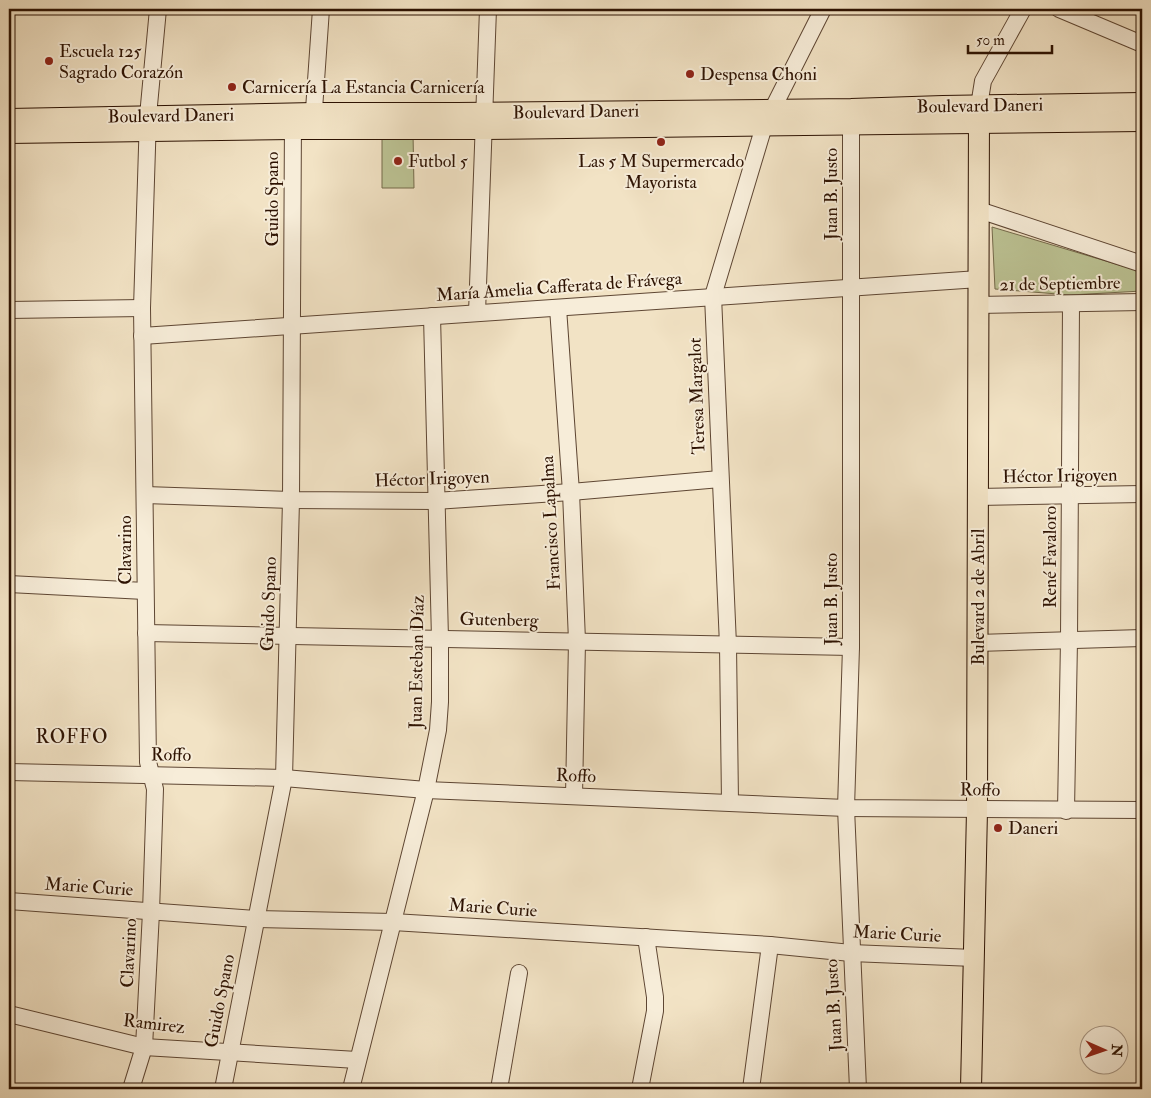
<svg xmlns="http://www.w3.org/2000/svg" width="1151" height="1098" viewBox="0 0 1151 1098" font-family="'IM FELL Double Pica',serif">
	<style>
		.green { fill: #bcc394; stroke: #746a4b }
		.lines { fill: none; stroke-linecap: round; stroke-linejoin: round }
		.minor-casing { stroke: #5e4633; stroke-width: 18 }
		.major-casing { stroke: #2d1202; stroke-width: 22 }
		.minor { stroke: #f7edd9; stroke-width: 16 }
		.major { stroke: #f2e3c5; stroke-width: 20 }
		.poi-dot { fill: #8f2418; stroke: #f7edd9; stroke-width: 2 }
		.labels { text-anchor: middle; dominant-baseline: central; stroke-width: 4; stroke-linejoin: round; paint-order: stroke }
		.poi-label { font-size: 18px; fill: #2d1202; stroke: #f7edd9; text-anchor: start }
		.street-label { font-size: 18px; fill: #2d1202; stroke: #f7edd9 }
		.neighbourhood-label { font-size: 19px; letter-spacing: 1px; fill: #2d1202; stroke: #f7edd9 }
	</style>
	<rect width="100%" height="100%" fill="#f2e3c5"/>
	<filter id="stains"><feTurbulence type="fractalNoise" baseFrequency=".004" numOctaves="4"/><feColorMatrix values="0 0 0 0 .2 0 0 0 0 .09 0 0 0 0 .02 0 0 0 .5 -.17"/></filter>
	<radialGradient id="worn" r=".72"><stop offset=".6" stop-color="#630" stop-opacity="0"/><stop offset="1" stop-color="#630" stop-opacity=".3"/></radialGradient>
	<g class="green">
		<path d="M413 133 414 188H382V134Z"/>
		<path d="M992 227 1136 270 1142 278V291L1070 295 995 289Z"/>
	</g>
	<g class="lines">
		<g class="minor-casing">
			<g id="minor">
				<path d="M1059 9 1142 44"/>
				<path d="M979 106 983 81 1023 9"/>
				<path d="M851 112V647L846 808 858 1089"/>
				<path d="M313 124 321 9"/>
				<path d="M979 210 1142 264"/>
				<path d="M978 305 1142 302"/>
				<path d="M558 308 571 492 577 641 574 796"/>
				<path d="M9 310 142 308"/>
				<path d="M477 313 488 9"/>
				<path d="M142 336 979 279"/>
				<path d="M145 495 291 500 435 501 571 492 720 479"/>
				<path d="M978 497 1142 494"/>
				<path d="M9 584 145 591"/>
				<path d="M146 633 851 647"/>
				<path d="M977 643 1142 638"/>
				<path d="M9 772 284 778 426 790 846 808 1142 810"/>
				<path d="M730 802 728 645 713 296 764 126 823 9"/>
				<path d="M1066 811 1069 640 1071 304"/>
				<path d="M9 901 257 919 393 922 770 945 851 953 974 958"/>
				<path d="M9 1014 144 1047 357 1060"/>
				<path d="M131 1089 144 1047 151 912 155 789 148 762 142 308 148 116 158 9"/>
				<path d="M223 1089 284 778 291 500 293 118"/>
				<path d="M351 1089 426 790 438 730 440 702V639L432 316"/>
				<path d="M499 1089 519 973"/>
				<path d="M640 1089 655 1011V997L646 937"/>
				<path d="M751 1089 770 945"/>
			</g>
		</g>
		<g class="major-casing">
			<g id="major">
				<path d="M9 119 314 113H457L851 109 943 106 1142 103"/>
				<path d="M9 133 292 129H483L1142 121"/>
				<path d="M971 1089 977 810 979 110"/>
			</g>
		</g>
		<use href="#minor" class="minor"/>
		<use href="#major" class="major"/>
	</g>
	<g class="poi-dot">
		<circle cx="49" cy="61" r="5"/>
		<circle cx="690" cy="74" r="5"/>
		<circle cx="232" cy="87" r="5"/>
		<circle cx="661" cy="142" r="5"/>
		<circle cx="398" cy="161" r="5"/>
		<circle cx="998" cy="828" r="5"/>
	</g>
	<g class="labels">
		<g class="poi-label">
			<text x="59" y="51">Escuela 125<tspan x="59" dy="21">Sagrado Corazón</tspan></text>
			<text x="700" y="74">Despensa Choni</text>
			<text x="242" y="87">Carnicería La Estancia Carnicería</text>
			<text x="408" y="161">Futbol 5</text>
			<text x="661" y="161" text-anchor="middle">Las 5 M Supermercado<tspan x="661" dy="21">Mayorista</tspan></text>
			<text x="1008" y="828">Daneri</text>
		</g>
		<g class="street-label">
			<text transform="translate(980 106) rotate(-1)">Boulevard Daneri</text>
			<text transform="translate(576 112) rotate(-1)">Boulevard Daneri</text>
			<text transform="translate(171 116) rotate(-1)">Boulevard Daneri</text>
			<text transform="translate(831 194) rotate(-90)">Juan B. Justo</text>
			<text transform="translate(272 199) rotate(-90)">Guido Spano</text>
			<text transform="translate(1060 284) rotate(-1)">21 de Septiembre</text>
			<text transform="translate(559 287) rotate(-4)">María Amelia Cafferata de Frávega</text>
			<text transform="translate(697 396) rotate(-92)">Teresa Margalot</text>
			<text transform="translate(1060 476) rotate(-1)">Héctor Irigoyen</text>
			<text transform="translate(432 479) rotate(-2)">Héctor Irigoyen</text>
			<text transform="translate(551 523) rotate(-93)">Francisco Lapalma</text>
			<text transform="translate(125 550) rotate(-90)">Clavarino</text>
			<text transform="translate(1050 557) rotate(-90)">René Favaloro</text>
			<text transform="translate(978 597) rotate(-90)">Bulevard 2 de Abril</text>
			<text transform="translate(831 599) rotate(-90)">Juan B. Justo</text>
			<text transform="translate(269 604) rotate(-88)">Guido Spano</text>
			<text transform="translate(499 620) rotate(1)">Gutenberg</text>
			<text transform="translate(417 662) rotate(-89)">Juan Esteban Díaz</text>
			<text transform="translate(171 755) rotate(1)">Roffo</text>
			<text transform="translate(576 776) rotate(2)">Roffo</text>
			<text transform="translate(980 790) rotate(1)">Roffo</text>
			<text transform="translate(89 887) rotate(4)">Marie Curie</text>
			<text transform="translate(493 908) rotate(4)">Marie Curie</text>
			<text transform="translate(897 934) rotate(3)">Marie Curie</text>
			<text transform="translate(129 953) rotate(-87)">Clavarino</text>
			<text transform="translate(220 1001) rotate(-79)">Guido Spano</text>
			<text transform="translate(834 1005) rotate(-93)">Juan B. Justo</text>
			<text transform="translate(154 1024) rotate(7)">Ramirez</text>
		</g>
		<g class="neighbourhood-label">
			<text x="72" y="737">ROFFO</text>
		</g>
	</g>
	<rect width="1151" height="1098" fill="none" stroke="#f2e3c5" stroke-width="30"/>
	<rect x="10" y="10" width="1131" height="1078" fill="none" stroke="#2d1202" stroke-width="2.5"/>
	<rect x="15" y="15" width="1121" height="1068" fill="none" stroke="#2d1202"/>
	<g transform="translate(1104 1050) rotate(92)"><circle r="24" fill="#f7edd9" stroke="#a69583"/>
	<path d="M0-4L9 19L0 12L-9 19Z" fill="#8f2418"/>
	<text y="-8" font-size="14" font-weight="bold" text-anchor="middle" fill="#2d1202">N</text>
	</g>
	<path d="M968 45v8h84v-8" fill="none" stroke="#2d1202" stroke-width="2.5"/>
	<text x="976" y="45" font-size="15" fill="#2d1202" stroke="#f7edd9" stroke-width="4" paint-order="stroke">50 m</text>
	<rect width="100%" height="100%" filter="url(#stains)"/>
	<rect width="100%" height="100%" fill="url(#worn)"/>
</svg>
